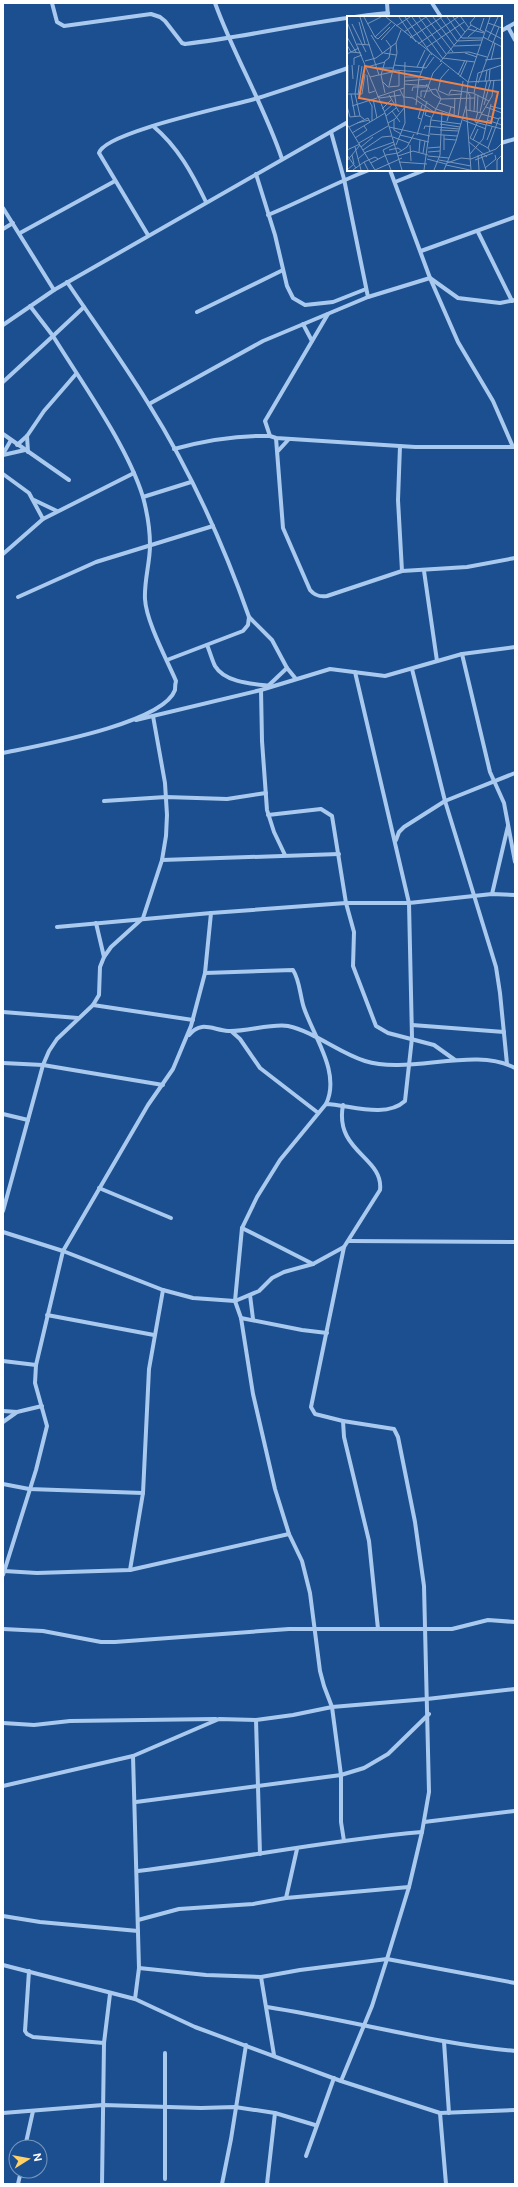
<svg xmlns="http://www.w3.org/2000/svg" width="518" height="2187" viewBox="0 0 518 2187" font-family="'DM Sans',sans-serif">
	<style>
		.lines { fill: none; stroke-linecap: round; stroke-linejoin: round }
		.minor { stroke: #a9c9ee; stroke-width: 4 }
		.inset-road { fill: none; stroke: #7695bc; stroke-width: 1 }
		.view { fill: #ee8249; fill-opacity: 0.15; stroke: #ee8249; stroke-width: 2 }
		.inset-edge { fill: none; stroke: #fff; stroke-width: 2 }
	</style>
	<rect width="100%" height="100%" fill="#1b4f8f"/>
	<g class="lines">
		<g class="minor">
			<path d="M52 3 57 22 64 26 151 14 160 17 165 21 182 43 185 44C253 36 320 19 388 13"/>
			<path d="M215 3C234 56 264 105 282 159"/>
			<path d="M387 3 388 17"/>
			<path d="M432 3 441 17"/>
			<path d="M508 27 515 40"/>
			<path d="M501 31 515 23"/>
			<path d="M153 126C178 147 192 173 206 202"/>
			<path d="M331 132 344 179 368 297"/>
			<path d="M501 143 515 139"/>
			<path d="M390 170 430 278 458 342 493 401 513 447"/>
			<path d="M256 174 275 235 287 286 293 298 305 305 333 302 366 289"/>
			<path d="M395 182 425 170"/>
			<path d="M3 208 54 290"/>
			<path d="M268 215C302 201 335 183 369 170"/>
			<path d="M3 229 13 223"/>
			<path d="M478 232 512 301"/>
			<path d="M20 233 115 181"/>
			<path d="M148 235 99 153C104 132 232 106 258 98 288 89 318 78 348 68"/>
			<path d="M421 251 515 217"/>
			<path d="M67 282C94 322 123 362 148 403 190 470 223 543 249 617L248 625 243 631 167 660"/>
			<path d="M197 312 283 270"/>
			<path d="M328 314 265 421 270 436 276 438 415 447H515"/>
			<path d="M303 324 312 341"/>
			<path d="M3 325 54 290 348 122"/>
			<path d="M3 382 53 336 30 306"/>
			<path d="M149 404 263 341 368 297 430 278 458 298 500 303 515 300"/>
			<path d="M3 434 69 480"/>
			<path d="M27 436 28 452"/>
			<path d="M276 438 283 528 310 590C315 596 320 597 327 596L402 571 467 567 515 558"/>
			<path d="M17 445 27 436 44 411 76 374"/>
			<path d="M400 446 398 500 402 571"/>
			<path d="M174 449C207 440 236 435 270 436"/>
			<path d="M278 451 289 439"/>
			<path d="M3 454 11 440"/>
			<path d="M3 455 25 450"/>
			<path d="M3 474 29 493 43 519"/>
			<path d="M143 497 191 482"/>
			<path d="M34 500 57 511"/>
			<path d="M3 554 43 519 134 473"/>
			<path d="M424 571 437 661"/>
			<path d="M18 597 96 562 213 526"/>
			<path d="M249 617 272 640 287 668 296 679"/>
			<path d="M207 645C210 652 212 660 215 666 225 683 254 684 271 686"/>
			<path d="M462 654 490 772 504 803 515 862"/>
			<path d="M412 669 445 801 496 967 500 993 507 1064"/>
			<path d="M268 686 287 668"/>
			<path d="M261 690 262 741 267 810 274 832 285 855"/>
			<path d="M136 720 261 690 330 669 385 676 462 654 515 647"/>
			<path d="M3 753C36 746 163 724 175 690 175 688 175 684 176 681 167 660 146 621 145 599 144 581 150 563 150 545 150 529 147 512 143 497 127 445 82 383 53 336L84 307"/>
			<path d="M104 801 166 797 227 799 266 793"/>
			<path d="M268 815 321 809 332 816 346 903 354 932 353 966 376 1026 388 1033 434 1045 455 1060"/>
			<path d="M396 840 399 832 404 827 445 801 515 773"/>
			<path d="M162 860 339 854"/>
			<path d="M492 894 508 826"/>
			<path d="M96 923 104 957"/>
			<path d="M57 927 211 913 346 903H409L492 894 515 895"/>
			<path d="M205 973 293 970C300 981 300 996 304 1008 314 1037 341 1073 326 1104"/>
			<path d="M93 1005 193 1020"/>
			<path d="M3 1012 78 1018"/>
			<path d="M412 1025 504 1032"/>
			<path d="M231 1031 240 1039 260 1068 317 1112"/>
			<path d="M189 1035C201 1020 213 1030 228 1031 245 1032 273 1023 288 1026 315 1032 339 1053 365 1061 409 1075 475 1046 515 1068"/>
			<path d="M3 1063 43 1065 163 1085"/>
			<path d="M3 1114 28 1120"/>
			<path d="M99 1188 171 1218"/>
			<path d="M3 1211 43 1065 49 1051 57 1039 93 1005 99 995 100 967 104 957 111 947 143 918 162 860 166 836 167 815 165 783 153 716"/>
			<path d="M242 1228 313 1264"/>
			<path d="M3 1232 63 1251 163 1290 193 1298 235 1301 259 1291 272 1278 284 1272 313 1264 344 1247 380 1190C384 1157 334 1152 343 1105"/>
			<path d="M349 1241 515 1242"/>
			<path d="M344 1247 311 1407 315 1414 343 1421 344 1437 369 1541 378 1629"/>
			<path d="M250 1295 253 1319"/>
			<path d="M47 1315 154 1335"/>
			<path d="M241 1318 302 1330 327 1333"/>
			<path d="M3 1361 36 1365"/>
			<path d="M3 1411 17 1412 42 1406"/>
			<path d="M3 1422 17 1412"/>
			<path d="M3 1484 29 1489 143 1493"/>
			<path d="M130 1570 143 1493 149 1369 163 1290"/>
			<path d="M4 1571 37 1573 130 1570 289 1534"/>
			<path d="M3 1575 36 1470 47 1426 35 1383 36 1365 63 1251 148 1105 173 1069 191 1026 205 973 211 913"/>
			<path d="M3 1629 43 1631 101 1642H115L289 1629H452L488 1620 515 1622"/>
			<path d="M256 1720 260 1854"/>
			<path d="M3 1723 34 1725 70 1721 216 1719"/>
			<path d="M133 1756 139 1968 135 1999 195 2027 341 2081 440 2113 515 2110"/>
			<path d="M3 1786 133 1756 219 1719 256 1720 293 1715 332 1707 427 1699 515 1689"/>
			<path d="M136 1802 341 1775 364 1768 388 1754 429 1714"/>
			<path d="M424 1822 515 1811"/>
			<path d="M344 1841 341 1822V1775L332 1707 324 1686 320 1671 310 1593 302 1561 289 1534 275 1489 253 1394 241 1318 235 1301 242 1228 257 1197 280 1160 326 1104C350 1105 385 1119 405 1101L412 1038 409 903 355 672"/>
			<path d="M138 1871C233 1860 327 1840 422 1832"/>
			<path d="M286 1898 297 1849"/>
			<path d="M3 1916 40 1922 138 1931"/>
			<path d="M138 1920 179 1909 253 1904 286 1898 409 1887"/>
			<path d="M3 1965 135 1999"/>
			<path d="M139 1968 206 1975 261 1977 300 1970 387 1959 515 1983"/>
			<path d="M29 1971 25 2031 27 2034 33 2037 104 2043"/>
			<path d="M261 1977 274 2055"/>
			<path d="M267 2007C350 2020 431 2043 515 2051"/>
			<path d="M444 2042 449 2113"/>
			<path d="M341 2081 372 2006 387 1959 409 1887 422 1832 429 1792 424 1586 415 1522 398 1437 394 1429 343 1421"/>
			<path d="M3 2113 103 2105 201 2108 235 2107 275 2113 315 2125"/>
			<path d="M440 2113 446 2184"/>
			<path d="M25 2147 33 2111"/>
			<path d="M306 2156 334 2078"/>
			<path d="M165 2179V2053"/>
			<path d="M18 2184 21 2171"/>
			<path d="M102 2184 104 2043 110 1994"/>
			<path d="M222 2184 231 2139 246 2045"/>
			<path d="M267 2184 275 2113"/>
		</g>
	</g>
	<g transform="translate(347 16)">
		<rect width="155" height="155" fill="#1b4f8f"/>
		<path class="inset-road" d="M13 1 32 59M17 1 28 21M39 1 121 66 119 89 124 154M52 1 69 26M58 1 85 39M65 1 96 43M72 1 99 38M79 1 106 36M86 1 107 29M93 1 110 25 135 24M100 1 115 22H136M106 1 118 16M114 1 122 12M143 1 121 66 155 64M0 6 38 97 55 154M12 6 18 28M141 7 155 12M5 8 19 36M20 8 34 1M124 9 137 16M49 10 63 1M121 13 137 17M133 14 137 2M138 14 155 23M57 16 79 1M24 19 36 38M0 21 9 36M28 21 45 5M28 21 31 23 43 11M121 21 130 13M136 21 155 31M63 22 95 1M141 23 151 1M34 24 48 9M10 28 23 29M71 28 111 1M0 29 4 36 14 37M107 30 134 29M80 31 117 6M37 37 49 39M101 37 122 36 140 41M118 37 130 41M0 38 12 32M96 42 128 46M138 44 155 42M144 44 148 27M18 45 29 42 49 27M93 46 124 9 123 7 128 1M1 49V76M5 49 6 63M7 49V42L15 39M12 49 8 78 13 100M47 49 79 52 87 41M20 51 38 46M70 51 78 34M31 52H46M75 52 83 38M46 54 74 56M134 56 155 49M20 59 22 77 28 75M111 59 118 44M23 61 45 56M57 61H72M113 61 120 45M58 65 82 63M142 65 143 53M36 66 41 71 52 70V54M138 66 140 54M131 67 152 11M57 68 81 70M42 70 50 37 49 27 54 14M81 70 86 78 94 83 128 82M47 75 49 88M65 75 66 71H79L80 68M91 75 94 62 102 53M92 75 101 79 115 78M121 76 123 80V95M38 77 34 59 38 45 42 42 44 31 39 24M127 77 131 57 134 56M0 78H15L18 58M4 78 8 100M102 78 104 74 126 77 142 85M11 79 15 50M42 79 52 96M32 80 33 82 54 79M70 80 89 93 116 102M30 81 57 72M57 81 58 46M57 81 66 82 87 96M74 81V75H83M77 82 86 57 95 47M26 83 30 102M22 85 25 90V105M92 87 108 92M69 89 72 62 78 47M137 89 144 64M0 90 3 101 13 100 17 103M5 90 30 82M143 90 155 93M139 91 155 97M35 93 44 84M80 93 78 99 84 101M120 94 135 97 145 80 147 64M45 95 53 106M127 95 128 78M37 96 46 88M130 96 131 79M131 96 128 106 139 109M133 96 140 65M134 98 152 103M39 100 49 92M107 100 108 82M111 101 116 65M74 103 71 102 75 89M47 104V114L54 118M84 104 114 108M116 104 139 113M140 104 155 109M100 105 104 91M10 107 22 104M41 107 48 103 58 91M0 108 28 154M93 108 113 111M140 109 155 113M2 111 21 102 23 106M42 111 56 114M77 113 78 110 112 113M56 114 83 120M93 114 112 115M5 117 38 97M83 118 110 120M53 119 82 126M70 119 80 85M46 121 62 127M8 122 20 114 17 110M123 122 135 97M123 122 141 132 143 135M97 123 109 124M126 124 131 113M140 124 145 111M122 126 140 141M12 127 41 110M49 129 58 107 57 82 53 74M63 129 64 145M8 131 14 154M14 131 26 121M81 132 93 131M141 132 152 102H155M0 134 13 128M16 134 35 121 45 120M42 134 51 132 55 135M97 134V119M72 136 73 124M81 136 93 135M51 137 60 131 67 118M76 137 78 125M123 138 136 123 144 88M134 138 139 154M0 139 9 152M131 139 132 154M51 140 66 135 81 139M81 140 102 142M11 143 19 136 47 126M80 143 99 148M92 144 124 150M128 144 146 137M0 145 13 129M52 146 80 148M24 147 39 139 51 137M100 147 114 142 124 143 149 133 155 127M99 149 123 154M138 152 149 143 148 139M0 154 7 148 5 139M6 154 17 146M21 154 17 146 28 141 31 143M28 154 55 142M44 154 36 134 48 128M77 154 84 103 94 83 89 73 83 74M87 154 93 139 95 96M97 154 109 125 119 90M150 154V144L155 139"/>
		<path class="view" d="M18 50 151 76 144 107 12 82Z"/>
		<rect width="155" height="155" class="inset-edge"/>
	</g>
	<rect width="518" height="2187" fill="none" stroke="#ffffff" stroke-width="8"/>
	<g transform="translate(28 2159) rotate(79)"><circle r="19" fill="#1b4f8f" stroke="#7695bc"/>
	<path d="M0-3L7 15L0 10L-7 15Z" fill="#ffd166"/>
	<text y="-6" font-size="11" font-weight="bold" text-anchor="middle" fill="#ffffff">N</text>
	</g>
</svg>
